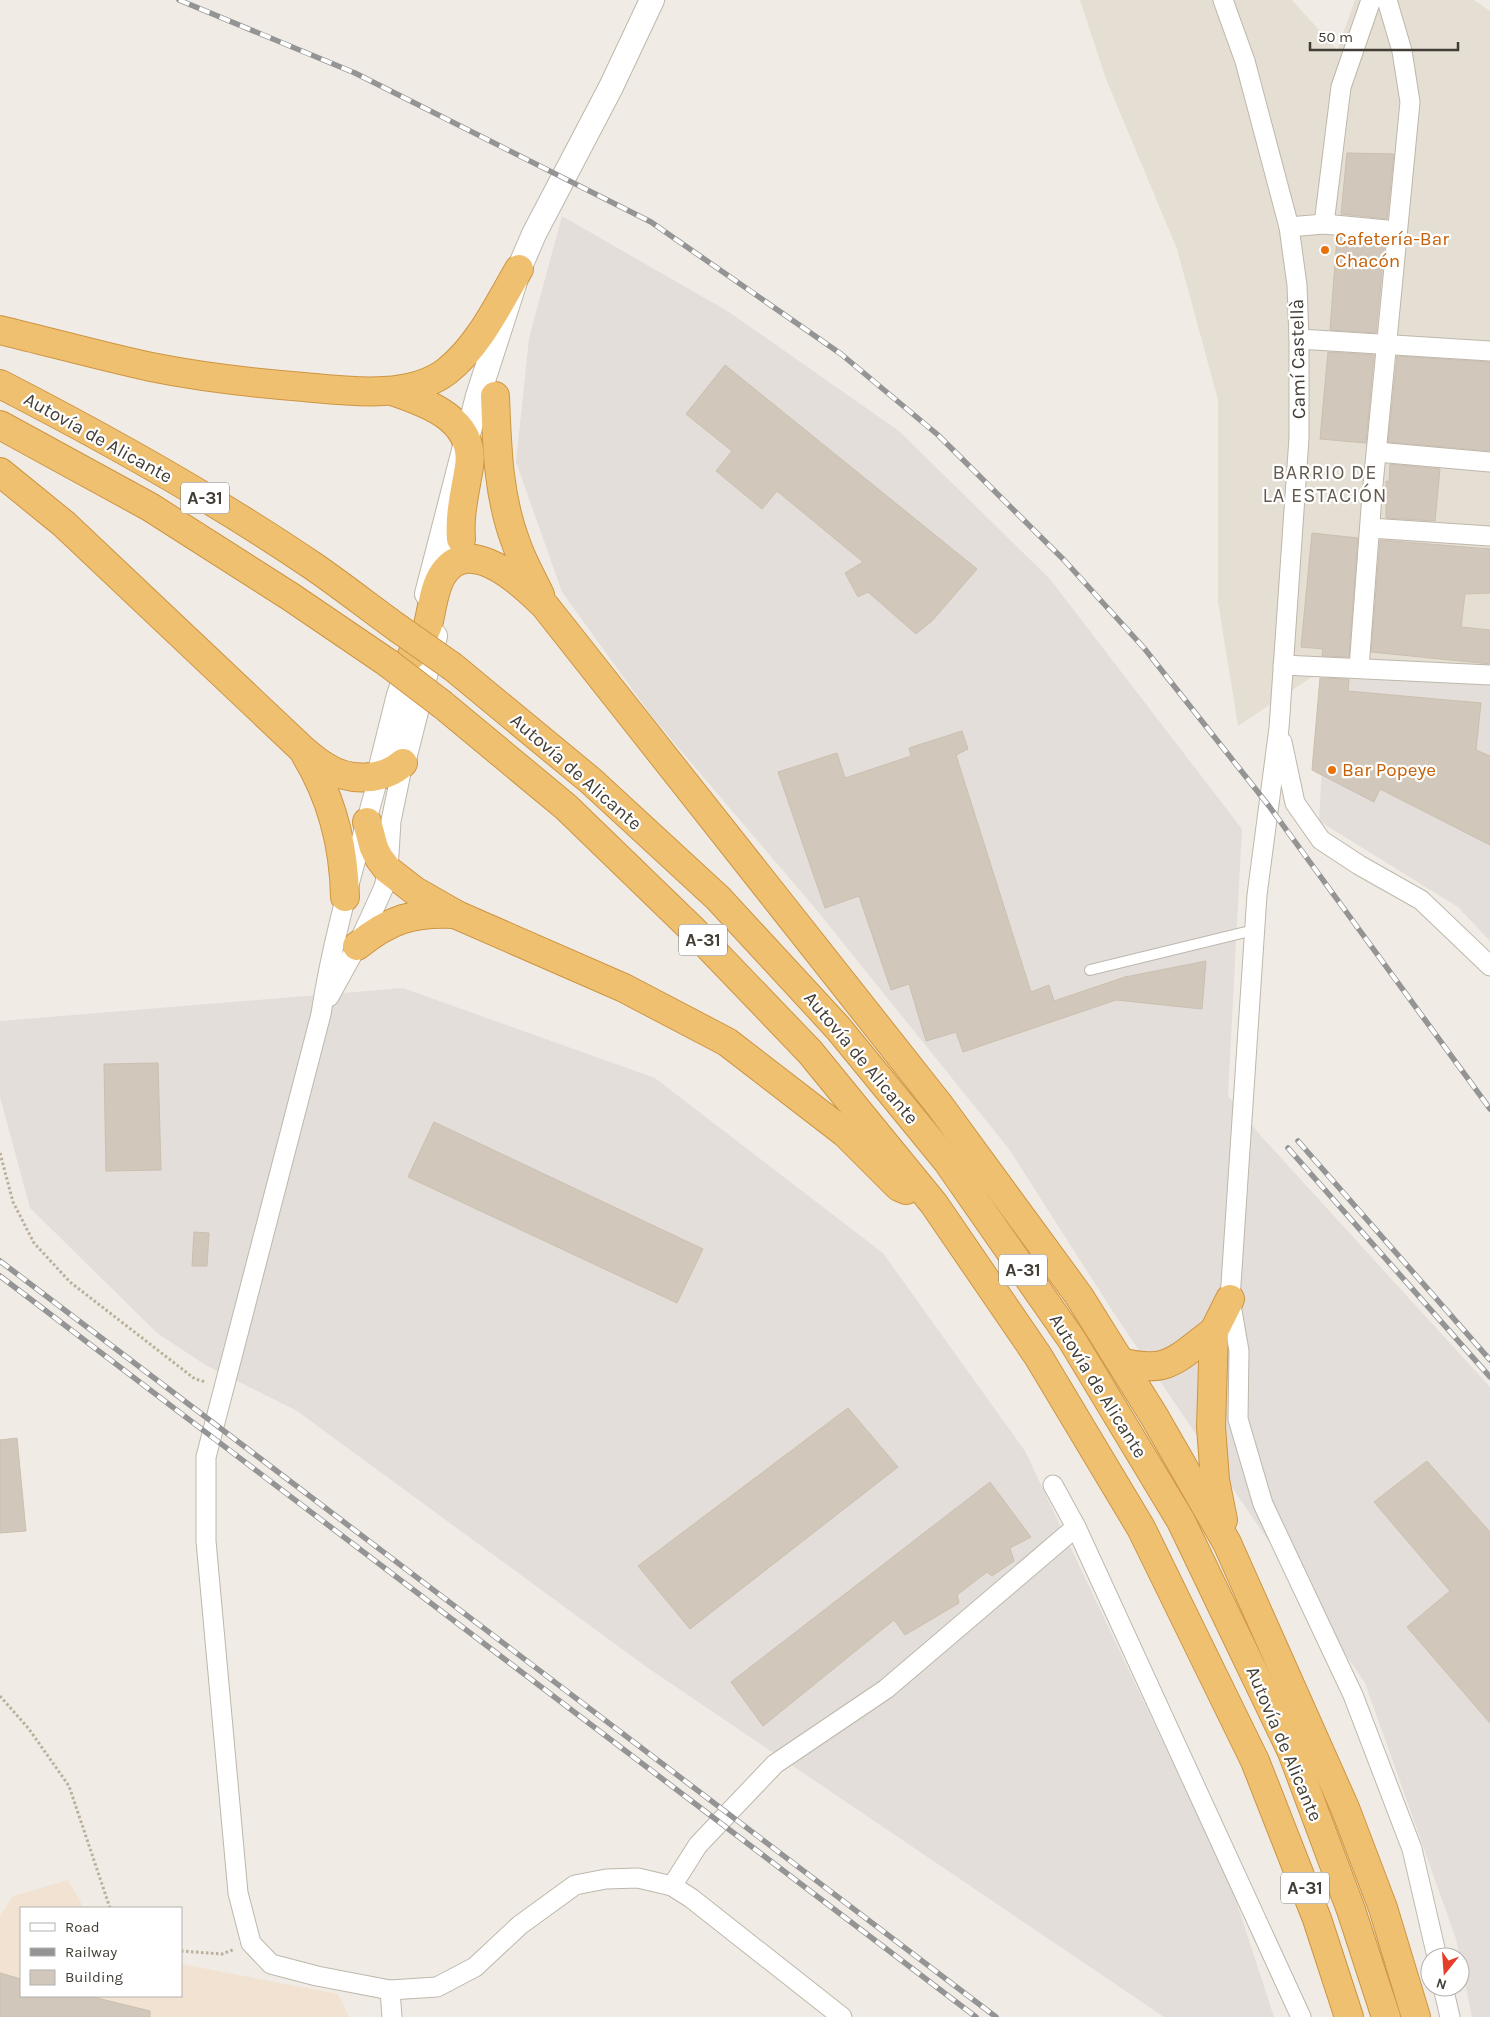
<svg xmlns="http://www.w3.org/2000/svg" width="1490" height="2017" viewBox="0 0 1490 2017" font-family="Karla,sans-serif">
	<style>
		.residential { fill: #e4ded3 }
		.commercial { fill: #f1e2d1 }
		.industrial { fill: #e3deda }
		.building { fill: #d1c8bb; stroke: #cbbfaf }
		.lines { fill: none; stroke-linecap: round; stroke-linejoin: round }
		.service-casing { stroke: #beb7ab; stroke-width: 12 }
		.minor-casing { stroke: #beb7ab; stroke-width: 21 }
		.tertiary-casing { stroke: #beb7ab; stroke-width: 26 }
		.motorway-casing { stroke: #cd9542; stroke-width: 30 }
		.path { stroke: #bbaf9b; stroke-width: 3; stroke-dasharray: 2.5 2.5; stroke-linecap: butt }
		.service { stroke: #fff; stroke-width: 10 }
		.minor { stroke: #fff; stroke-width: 19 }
		.tertiary { stroke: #fff; stroke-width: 24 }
		.motorway { stroke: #f0c071; stroke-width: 28 }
		.rail-casing { stroke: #949494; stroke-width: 5.5 }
		.rail { stroke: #fff; stroke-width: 4; stroke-dasharray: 11; stroke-linecap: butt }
		.motorway-bridge-casing { stroke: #cd9542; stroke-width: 30; stroke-linecap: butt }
		.motorway-bridge { stroke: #f0c071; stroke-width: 28 }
		.food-dot { fill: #e8710a; stroke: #fff; stroke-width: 2 }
		.labels { text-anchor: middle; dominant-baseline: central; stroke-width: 4.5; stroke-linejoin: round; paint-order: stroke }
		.shield { fill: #fff; stroke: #7b7772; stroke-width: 1 }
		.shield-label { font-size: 18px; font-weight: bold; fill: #423d35 }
		.food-label { font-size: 19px; fill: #c56008; stroke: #fff; text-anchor: start }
		.street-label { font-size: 19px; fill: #423d35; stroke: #fff }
		.neighbourhood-label { font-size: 20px; letter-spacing: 1px; fill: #645a4d; stroke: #fff }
	</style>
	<rect width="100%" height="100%" fill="#f0ece5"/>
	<path class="residential" d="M1080 0H1292L1337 50 1355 0H1474L1490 11V679L1324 669 1238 726 1218 602V400L1177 249 1106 79Z"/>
	<path class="commercial" d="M68 1880 84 1908H21V1996H181V1964L338 1994 349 2017H0V1916L13 1896Z"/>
	<g class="industrial">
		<path d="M562 216 729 312 899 431 1050 579 1242 829 1228 1096 1261 1136 1490 1387V2017H1472L1456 1939 1365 1683 1115 1315 1009 1149 814 907 653 718 562 592 516 462 529 338Z"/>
		<path d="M1327 674 1490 684V941L1458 907 1319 821Z"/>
		<path d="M403 988 655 1078 883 1253 1025 1451 1232 1888 1274 2017H1164L645 1666 297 1411 207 1366 157 1333 30 1208 0 1097V1021Z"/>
	</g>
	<g class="building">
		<path d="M1347 153 1394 154 1387 219 1341 214Z"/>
		<path d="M1337 237 1385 241 1376 333 1330 330Z"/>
		<path d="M1328 352 1374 355 1366 443 1320 439Z"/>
		<path d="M1397 356 1490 362V451L1388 442Z"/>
		<path d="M725 365 977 569 932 621 916 634 868 592 858 597 845 573 863 562 777 491 762 509 716 471 732 451 686 414Z"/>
		<path d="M1390 464 1440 469 1435 521 1386 518V481L1389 482Z"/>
		<path d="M1312 533 1358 538 1349 657 1322 656 1323 649 1301 647Z"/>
		<path d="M1380 540 1490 549V593L1465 594 1461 627 1490 630V664L1371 652Z"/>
		<path d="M1320 678 1349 679 1348 691 1481 703 1476 750 1490 756V845L1380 789 1374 802 1312 770Z"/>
		<path d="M962 731 968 749 956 755 1031 992 1049 985 1054 1001 1125 977 1206 961 1202 1009 1116 1000 963 1052 956 1032 926 1041 909 984 891 990 859 896 825 908 778 772 837 753 845 778 911 756 909 748Z"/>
		<path d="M158 1063 161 1170 106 1171 104 1064Z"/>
		<path d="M434 1122 703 1249 677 1303 408 1177Z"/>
		<path d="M194 1232 209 1233 207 1266H192Z"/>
		<path d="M848 1408 898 1467 690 1629 638 1566Z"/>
		<path d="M17 1438 26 1531 0 1533V1440Z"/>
		<path d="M1427 1461 1490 1532V1723L1407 1627 1450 1591 1374 1502Z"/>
		<path d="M990 1482 1031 1537 1010 1548 1014 1561 992 1576 987 1572 957 1595 959 1603 905 1635 894 1620 763 1726 731 1682Z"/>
		<path d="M0 1973 21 1979V1996H89L150 2011V2017H0Z"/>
	</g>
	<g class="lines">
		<g class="service-casing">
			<path id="service" d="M1090 970 1254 930"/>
		</g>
		<g class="minor-casing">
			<g id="minor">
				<path d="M1223 0 1245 61 1289 227 1297 285 1299 339V438L1279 728 1257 895 1230 1299 1239 1351 1238 1419 1263 1504 1353 1695 1412 1849 1437 1957"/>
				<path d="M1324 224 1341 87 1371 0"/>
				<path d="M1289 227 1324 224 1397 231"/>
				<path d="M1299 339 1490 351"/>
				<path d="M1377 452 1490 462"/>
				<path d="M1370 528 1490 536"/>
				<path d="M1283 665 1490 675"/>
				<path d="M1359 668 1372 495 1410 102 1402 51 1387 0"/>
				<path d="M1282 742 1295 803 1321 840 1359 865 1421 900 1490 966"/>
				<path d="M379 775C358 854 333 933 321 1014L206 1457V1541L238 1893 251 1943 271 1964 317 1976 390 1990 437 1987 475 1967 520 1925 575 1885 606 1879 638 1878 672 1886 691 1898 842 2017"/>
				<path d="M329 997 357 946 384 887 388 870 391 821 403 763"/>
				<path d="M1053 1485 1076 1527 1301 2017"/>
				<path d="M672 1886 698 1845 775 1764 886 1689 1076 1527"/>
				<path d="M1443 1987 1450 2017"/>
				<path d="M390 1990 392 2017"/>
			</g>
		</g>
		<g class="tertiary-casing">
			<g id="tertiary">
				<path d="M427 594 478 396 519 269 534 234 611 87 652 0"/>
				<path d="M403 763 435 636"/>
				<path d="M379 775 399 695 411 660"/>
			</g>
		</g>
		<g class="motorway-casing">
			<g id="motorway">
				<path d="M0 330C50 342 100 356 151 367 201 377 253 383 304 387 347 391 410 400 447 371 479 346 499 303 519 269"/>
				<path d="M0 384C107 439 213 498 313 566 342 586 370 608 399 629"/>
				<path d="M392 391C428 403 476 420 469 467 465 492 459 514 461 539"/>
				<path d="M495 396C497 446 498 496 516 543 522 561 532 578 540 595"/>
				<path d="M0 425 150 507 291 597 388 663"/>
				<path d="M0 472 64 524 301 748C309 755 317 762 326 767 349 782 383 781 403 763"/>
				<path d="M412 655C418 645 424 636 428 625 432 609 434 587 443 574 470 533 524 585 545 606L940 1106 1079 1296 1154 1416 1227 1543 1345 1808 1383 1908 1416 2017"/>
				<path d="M453 667 591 781 718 898 838 1028 947 1161 1072 1340 1181 1521 1292 1752 1351 1910 1386 2017"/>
				<path d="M443 705 566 807 691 928 810 1052 934 1204 1038 1356 1141 1528 1255 1761 1317 1919 1349 2017"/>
				<path d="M305 754C332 798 344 845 345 897"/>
				<path d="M367 822 374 848 379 858 388 870 415 891 457 915 624 988 727 1042 845 1133 899 1187 906 1190"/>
				<path d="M357 946C390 919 413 912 455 914"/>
				<path d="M1121 1362C1169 1375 1177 1358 1214 1331"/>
				<path d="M1223 1520 1215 1480 1211 1427 1214 1331 1230 1299"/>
			</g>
		</g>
		<g class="path">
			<path d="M0 1153 13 1202 34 1243 70 1282 195 1379 206 1382"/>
			<path d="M0 1696 29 1729 69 1786 110 1908"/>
			<path d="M181 1951 222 1954 235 1949"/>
		</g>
		<use href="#service" class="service"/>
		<use href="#minor" class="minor"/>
		<use href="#tertiary" class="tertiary"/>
		<use href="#motorway" class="motorway"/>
		<g class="rail-casing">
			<g id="rail">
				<path d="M179 0 355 73 651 222 841 354 938 435 1064 560 1144 648 1269 806 1490 1109"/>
				<path d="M1298 1141 1490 1360"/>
				<path d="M1288 1148 1490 1377"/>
				<path d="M0 1261 996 2017"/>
				<path d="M0 1276 976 2017"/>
			</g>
		</g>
		<use href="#rail" class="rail"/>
		<g class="motorway-bridge-casing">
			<g id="motorway-bridge">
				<path d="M399 629 453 667"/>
				<path d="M388 663 443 705"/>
			</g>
		</g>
		<use href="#motorway-bridge" class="motorway-bridge"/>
	</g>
	<g class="food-dot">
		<circle cx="1325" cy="250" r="5"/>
		<circle cx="1332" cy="770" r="5"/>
	</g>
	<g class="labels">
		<g class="shield">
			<rect x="181" y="482.5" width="48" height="31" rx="4"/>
			<rect x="679" y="924.5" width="48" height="31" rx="4"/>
			<rect x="999" y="1254.5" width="48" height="31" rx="4"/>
			<rect x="1281" y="1872.5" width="48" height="31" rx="4"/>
		</g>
		<g class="shield-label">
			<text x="205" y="498">A-31</text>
			<text x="703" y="940">A-31</text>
			<text x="1023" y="1270">A-31</text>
			<text x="1305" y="1888">A-31</text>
		</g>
		<g class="food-label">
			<text x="1335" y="239">Cafetería-Bar<tspan x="1335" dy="22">Chacón</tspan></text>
			<text x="1342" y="770">Bar Popeye</text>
		</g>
		<g class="street-label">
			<text transform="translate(1298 359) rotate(-91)">Camí Castellà</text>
			<text transform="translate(98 438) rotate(29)">Autovía de Alicante</text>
			<text transform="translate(576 772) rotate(41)">Autovía de Alicante</text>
			<text transform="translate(861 1058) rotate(50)">Autovía de Alicante</text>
			<text transform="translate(1098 1386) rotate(58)">Autovía de Alicante</text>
			<text transform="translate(1284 1744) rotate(67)">Autovía de Alicante</text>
		</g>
		<g class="neighbourhood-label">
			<text x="1325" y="472">BARRIO DE<tspan x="1325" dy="23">LA ESTACIÓN</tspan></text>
		</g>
	</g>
	<rect x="20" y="1907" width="162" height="90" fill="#ffffff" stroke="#b3b1ae"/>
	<rect x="30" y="1923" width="25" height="8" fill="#ffffff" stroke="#b3b1ae"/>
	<text x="65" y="1932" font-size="15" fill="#423d35">Road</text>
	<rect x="30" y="1948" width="25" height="8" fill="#949494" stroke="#b3b1ae"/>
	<text x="65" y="1957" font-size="15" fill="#423d35">Railway</text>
	<rect x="30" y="1970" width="25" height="15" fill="#d1c8bb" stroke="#b3b1ae"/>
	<text x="65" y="1982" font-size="15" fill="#423d35">Building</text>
	<g transform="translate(1445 1972) rotate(197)"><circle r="24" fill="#ffffff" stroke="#b3b1ae"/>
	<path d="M0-4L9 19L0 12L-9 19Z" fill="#e53d28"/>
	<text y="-8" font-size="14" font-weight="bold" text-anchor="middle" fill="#423d35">N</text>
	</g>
	<path d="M1310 42v8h148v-8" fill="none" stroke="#423d35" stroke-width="2.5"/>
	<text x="1318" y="42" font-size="15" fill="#423d35" stroke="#ffffff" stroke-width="4" paint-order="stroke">50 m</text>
</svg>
